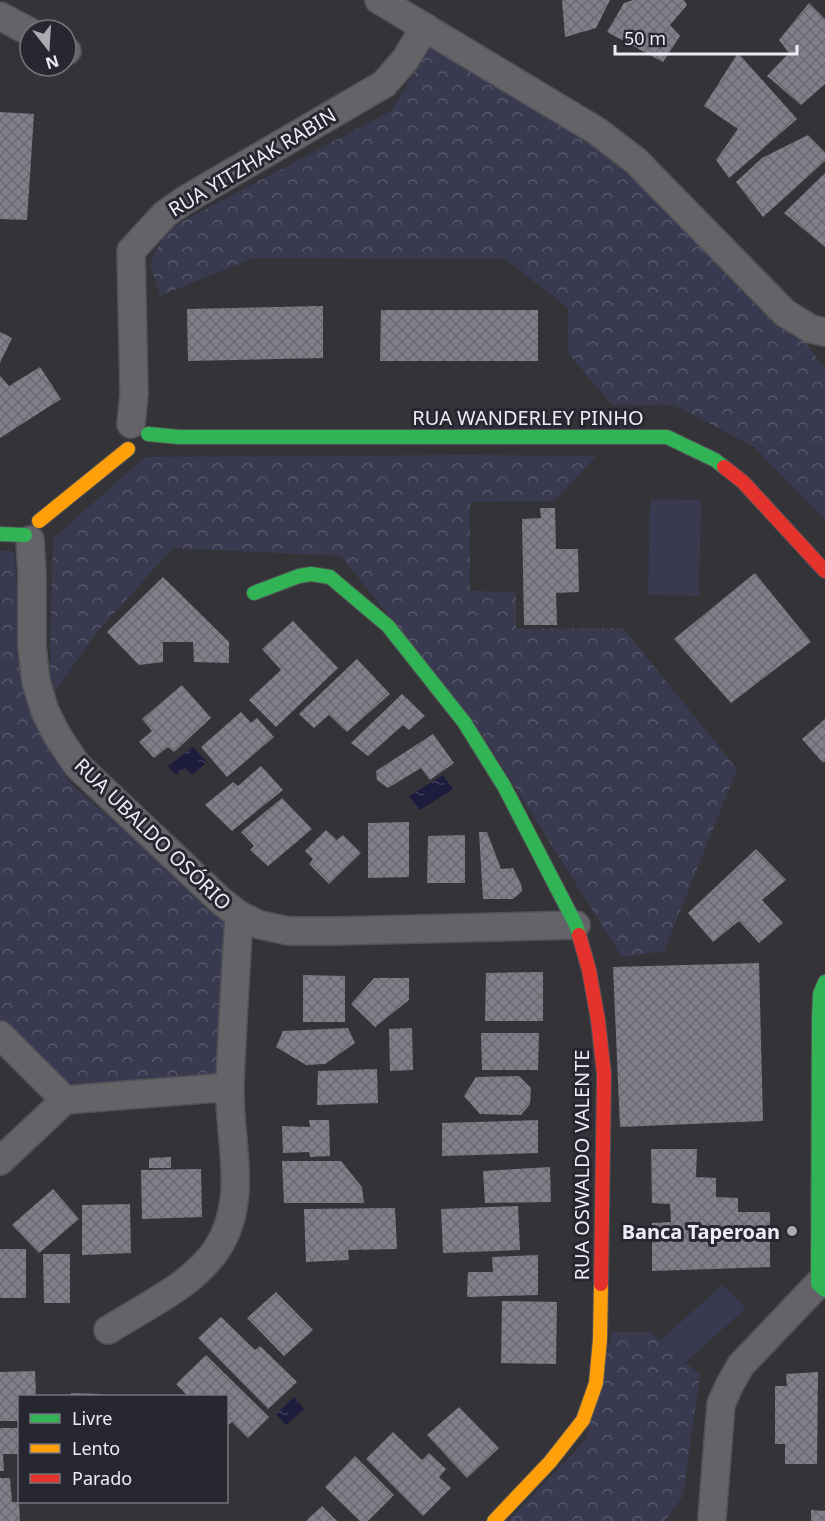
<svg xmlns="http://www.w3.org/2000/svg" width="825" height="1521" viewBox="0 0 825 1521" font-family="'Noto Sans',sans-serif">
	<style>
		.grass { fill: #393a50 }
		.forest { fill: url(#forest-crowns) }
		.water { fill: url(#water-ripples) }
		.building { fill: url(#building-cross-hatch) }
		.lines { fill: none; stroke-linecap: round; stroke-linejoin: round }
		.street-casing { stroke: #525256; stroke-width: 30 }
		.fast-casing { stroke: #525256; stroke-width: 16 }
		.slow-casing { stroke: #525256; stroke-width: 16 }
		.jam-casing { stroke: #525256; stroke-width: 16 }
		.street { stroke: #646468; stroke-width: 27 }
		.fast { stroke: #30b455; stroke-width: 14 }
		.slow { stroke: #ff9f0a; stroke-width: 14 }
		.jam { stroke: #e5322d; stroke-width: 14 }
		.poi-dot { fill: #abacb2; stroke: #262731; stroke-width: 2 }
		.labels { text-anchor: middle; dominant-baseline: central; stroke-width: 6; stroke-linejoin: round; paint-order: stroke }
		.street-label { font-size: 20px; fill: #ecedf4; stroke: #262731 }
		.poi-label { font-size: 20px; font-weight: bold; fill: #ecedf4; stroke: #262731; text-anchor: end }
	</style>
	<defs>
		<pattern id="forest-crowns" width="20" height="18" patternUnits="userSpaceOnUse" patternTransform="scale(1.5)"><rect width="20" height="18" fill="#393a50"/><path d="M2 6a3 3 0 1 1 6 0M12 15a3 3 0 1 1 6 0" fill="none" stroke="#56576a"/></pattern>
		<pattern id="water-ripples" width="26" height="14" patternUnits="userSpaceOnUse" patternTransform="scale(1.5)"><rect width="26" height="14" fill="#1e1c3d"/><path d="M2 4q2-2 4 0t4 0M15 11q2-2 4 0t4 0" fill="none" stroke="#3f3d5a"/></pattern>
		<pattern id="building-cross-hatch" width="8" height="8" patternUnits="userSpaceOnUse" patternTransform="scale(1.5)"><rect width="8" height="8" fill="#7f7f8a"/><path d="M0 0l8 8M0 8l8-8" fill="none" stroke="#696970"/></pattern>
	</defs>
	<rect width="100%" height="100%" fill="#333338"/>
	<g class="grass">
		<path d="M650 499 701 500 699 596 648 595Z"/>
		<path d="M722 1285 746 1308 686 1362 660 1341Z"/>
	</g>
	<g class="forest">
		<path d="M432 43 608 156 799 335 825 368V520L754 447 674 405H612L568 353V308L505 259 253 258 160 296 150 264 166 230 391 111Z"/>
		<path d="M461 455 596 456 555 501 470 502V591L516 592V629L623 628 737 769 664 951 622 957 472 719 341 556 173 548 97 632 49 700 53 539 145 457Z"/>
		<path d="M0 551H14L27 700 69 782 229 922 232 1076 70 1098 0 1020Z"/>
		<path d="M612 1332H650L700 1375 683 1496 665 1521H508L586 1440Z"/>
	</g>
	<g class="water">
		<path d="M193 747 207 762 192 775 185 768 176 775 168 766Z"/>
		<path d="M443 775 453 789 420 810 409 796Z"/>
		<path d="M294 1397 304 1409 286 1425 276 1414Z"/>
	</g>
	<g class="building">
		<path d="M562 0H610L596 28 565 37Z"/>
		<path d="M633 0H684L687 5 670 25 680 36 663 62 607 32 624 3Z"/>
		<path d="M809 3 825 19V84L801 105 767 76 789 53 779 40Z"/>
		<path d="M738 53 797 119 729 178 716 160 738 129 704 106Z"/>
		<path d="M0 112 34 114 27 220 0 219Z"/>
		<path d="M808 135 825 152V161L763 217 736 182 762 158Z"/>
		<path d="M825 173V247L784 213Z"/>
		<path d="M323 306V358L188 361 187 309Z"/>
		<path d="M381 310H538V361H380Z"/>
		<path d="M0 332 12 338 0 363Z"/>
		<path d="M40 367 61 399 0 438V376L9 386Z"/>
		<path d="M540 508H555L556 549H578L579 592 556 593 557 625H524L522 519 541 518Z"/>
		<path d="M755 573 811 642 731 703 674 639Z"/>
		<path d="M163 577 229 642V663L194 662 193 642H163V662L139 665 107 632Z"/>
		<path d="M293 621 338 668 276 727 249 700 281 670 262 649Z"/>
		<path d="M357 659 390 694 347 732 329 715 314 728 299 714Z"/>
		<path d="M182 685 211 718 174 752 168 747 154 758 139 742 152 731 142 719Z"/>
		<path d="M402 694 425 716 409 730 403 725 368 756 351 743Z"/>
		<path d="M241 712 251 723 257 718 274 737 227 777 201 747Z"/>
		<path d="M825 719V761L823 763 802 739Z"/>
		<path d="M433 734 454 763 430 780 421 768 388 788 377 780 376 771Z"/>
		<path d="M261 766 283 790 232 831 205 805 233 782 238 786Z"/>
		<path d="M282 798 312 829 268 866 250 850 254 846 241 832Z"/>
		<path d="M409 822V877L368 878V823Z"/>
		<path d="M326 830 337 840 343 835 361 853 329 884 309 864 313 859 305 851Z"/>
		<path d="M479 832H487L501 869 513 868 521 884 522 891 513 899H483Z"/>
		<path d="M465 835V883H427L428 836Z"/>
		<path d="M756 849 786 880 762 900 783 923 759 943 739 921 713 942 688 913Z"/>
		<path d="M759 963 763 1121 620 1127 613 967Z"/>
		<path d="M543 972V1021H485L486 973Z"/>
		<path d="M303 975 345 976V1022H303Z"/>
		<path d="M374 978H409V1000L375 1027 351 1004Z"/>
		<path d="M348 1028 355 1043 325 1064 306 1065 276 1047 283 1031Z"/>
		<path d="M412 1028 413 1070 390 1071 389 1029Z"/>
		<path d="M481 1033H539L538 1070H482Z"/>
		<path d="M377 1069 378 1103 317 1105 318 1071Z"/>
		<path d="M519 1076 531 1088 530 1104 521 1115 480 1114 464 1096 476 1077Z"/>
		<path d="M309 1120H329L330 1156 310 1157 309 1152 283 1153 282 1126 310 1127Z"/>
		<path d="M538 1120V1153L442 1156V1123Z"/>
		<path d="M651 1149H697L696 1177 716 1178V1197L738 1198V1212H770V1267L652 1271V1223L671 1222 670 1204 652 1203Z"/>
		<path d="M171 1157V1168H149V1158Z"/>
		<path d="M282 1161H341L362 1187 364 1203H284Z"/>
		<path d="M550 1167 551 1202 485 1203 483 1171Z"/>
		<path d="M201 1169 202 1217 142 1219 141 1170Z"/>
		<path d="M53 1189 79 1219 39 1253 12 1225Z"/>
		<path d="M130 1204 131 1253 82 1255V1205Z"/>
		<path d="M518 1206 520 1250 443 1253 441 1209Z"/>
		<path d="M395 1208 397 1249 348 1250 349 1260 306 1262 304 1209Z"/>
		<rect x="0" y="1249" width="26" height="49"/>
		<path d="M43 1254H70V1303H44Z"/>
		<path d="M538 1255V1295L467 1297 468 1272H493L492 1257Z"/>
		<path d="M276 1292 313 1330 284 1356 247 1318Z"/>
		<path d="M502 1301 557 1302 556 1364 501 1363Z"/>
		<path d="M221 1317 255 1350 260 1346 297 1382 268 1409 198 1338Z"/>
		<path d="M206 1355 269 1417 248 1438 232 1422 226 1427V1396H188L176 1384Z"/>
		<path d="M35 1371 36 1396H20V1421H0V1372Z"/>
		<path d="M818 1372 817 1464H785V1444H775V1386H787L786 1374Z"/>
		<path d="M71 1393 102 1394V1396H71Z"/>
		<path d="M459 1407 499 1448 467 1478 427 1435Z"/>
		<path d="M0 1428H20V1454H3L4 1471H0Z"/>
		<path d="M393 1432 422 1460 429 1453 446 1469 439 1477 451 1488 423 1516 366 1459Z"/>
		<path d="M355 1456 394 1495 368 1521H360L325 1487Z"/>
		<path d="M0 1478H10L12 1502H19L20 1521H0Z"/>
		<path d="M322 1506 337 1521H306Z"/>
		<path d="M811 1510 825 1511V1521H811Z"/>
	</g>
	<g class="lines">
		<g class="street-casing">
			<g id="street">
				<path d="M379 0 597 131 636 161 785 313 811 329 825 332"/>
				<path d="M0 16 30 32"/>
				<path d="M66 51H67"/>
				<path d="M131 424 134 394 131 251 165 214 185 200 384 84 405 60 425 27"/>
				<path d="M30 540 32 573V646L36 682 45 711 57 735 77 765 220 900 239 915C236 971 232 1028 230 1084 228 1140 250 1198 217 1249 192 1286 144 1307 108 1330"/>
				<path d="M239 915 260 925 289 931H336L576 925"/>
				<path d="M0 1035 65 1100"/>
				<path d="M0 1161 65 1100 230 1087"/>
				<path d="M712 1518 721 1404 730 1384 741 1365 818 1284"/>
			</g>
		</g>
		<g class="fast-casing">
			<g id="fast">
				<path d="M148 434 179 437H667L715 460 724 467"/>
				<path d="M0 534 25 535"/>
				<path d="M254 593 299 576 311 574 330 577 388 626 464 722 504 786 576 925 579 935"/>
				<path d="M825 982 820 994 819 1020 818 1284 825 1290"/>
			</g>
		</g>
		<g class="slow-casing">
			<g id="slow">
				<path d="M39 521 128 449"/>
				<path d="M494 1521 550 1462 583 1420 596 1383 600 1339 601 1284"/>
			</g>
		</g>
		<g class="jam-casing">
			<g id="jam">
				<path d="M724 467 743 482 825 571"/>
				<path d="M579 935 589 970 598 1020 604 1074 601 1284"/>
			</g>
		</g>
		<use href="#street" class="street"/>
		<use href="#fast" class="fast"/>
		<use href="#slow" class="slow"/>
		<use href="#jam" class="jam"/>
	</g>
	<circle class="poi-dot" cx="792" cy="1231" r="6"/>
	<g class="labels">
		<g class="street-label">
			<text transform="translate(252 162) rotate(-31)">RUA YITZHAK RABIN</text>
			<text x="528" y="417">RUA WANDERLEY PINHO</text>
			<text transform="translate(153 834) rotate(44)">RUA UBALDO OSÓRIO</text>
			<text transform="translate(581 1165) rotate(-90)">RUA OSWALDO VALENTE</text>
		</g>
		<g class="poi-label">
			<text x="780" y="1231">Banca Taperoan</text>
		</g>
	</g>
	<rect x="18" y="1395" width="210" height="108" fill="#262731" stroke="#75767f" stroke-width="1.5"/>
	<rect x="30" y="1414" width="30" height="9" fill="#30b455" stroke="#75767f" stroke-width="1.5"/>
	<text x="72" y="1425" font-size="18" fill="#ecedf4">Livre</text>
	<rect x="30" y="1444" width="30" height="9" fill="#ff9f0a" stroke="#75767f" stroke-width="1.5"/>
	<text x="72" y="1455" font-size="18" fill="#ecedf4">Lento</text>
	<rect x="30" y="1474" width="30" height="9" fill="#e5322d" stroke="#75767f" stroke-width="1.5"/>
	<text x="72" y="1485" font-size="18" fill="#ecedf4">Parado</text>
	<g transform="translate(48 48) rotate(163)"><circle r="28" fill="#262731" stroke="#75767f" stroke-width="1.5"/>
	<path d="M0-4.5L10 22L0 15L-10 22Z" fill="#abacb2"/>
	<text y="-9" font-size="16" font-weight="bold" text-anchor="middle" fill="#ecedf4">N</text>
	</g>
	<path d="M615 45v9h182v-9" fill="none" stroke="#ecedf4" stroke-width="3"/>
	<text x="624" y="45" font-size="18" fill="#ecedf4" stroke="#262731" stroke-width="4.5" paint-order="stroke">50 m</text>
</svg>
